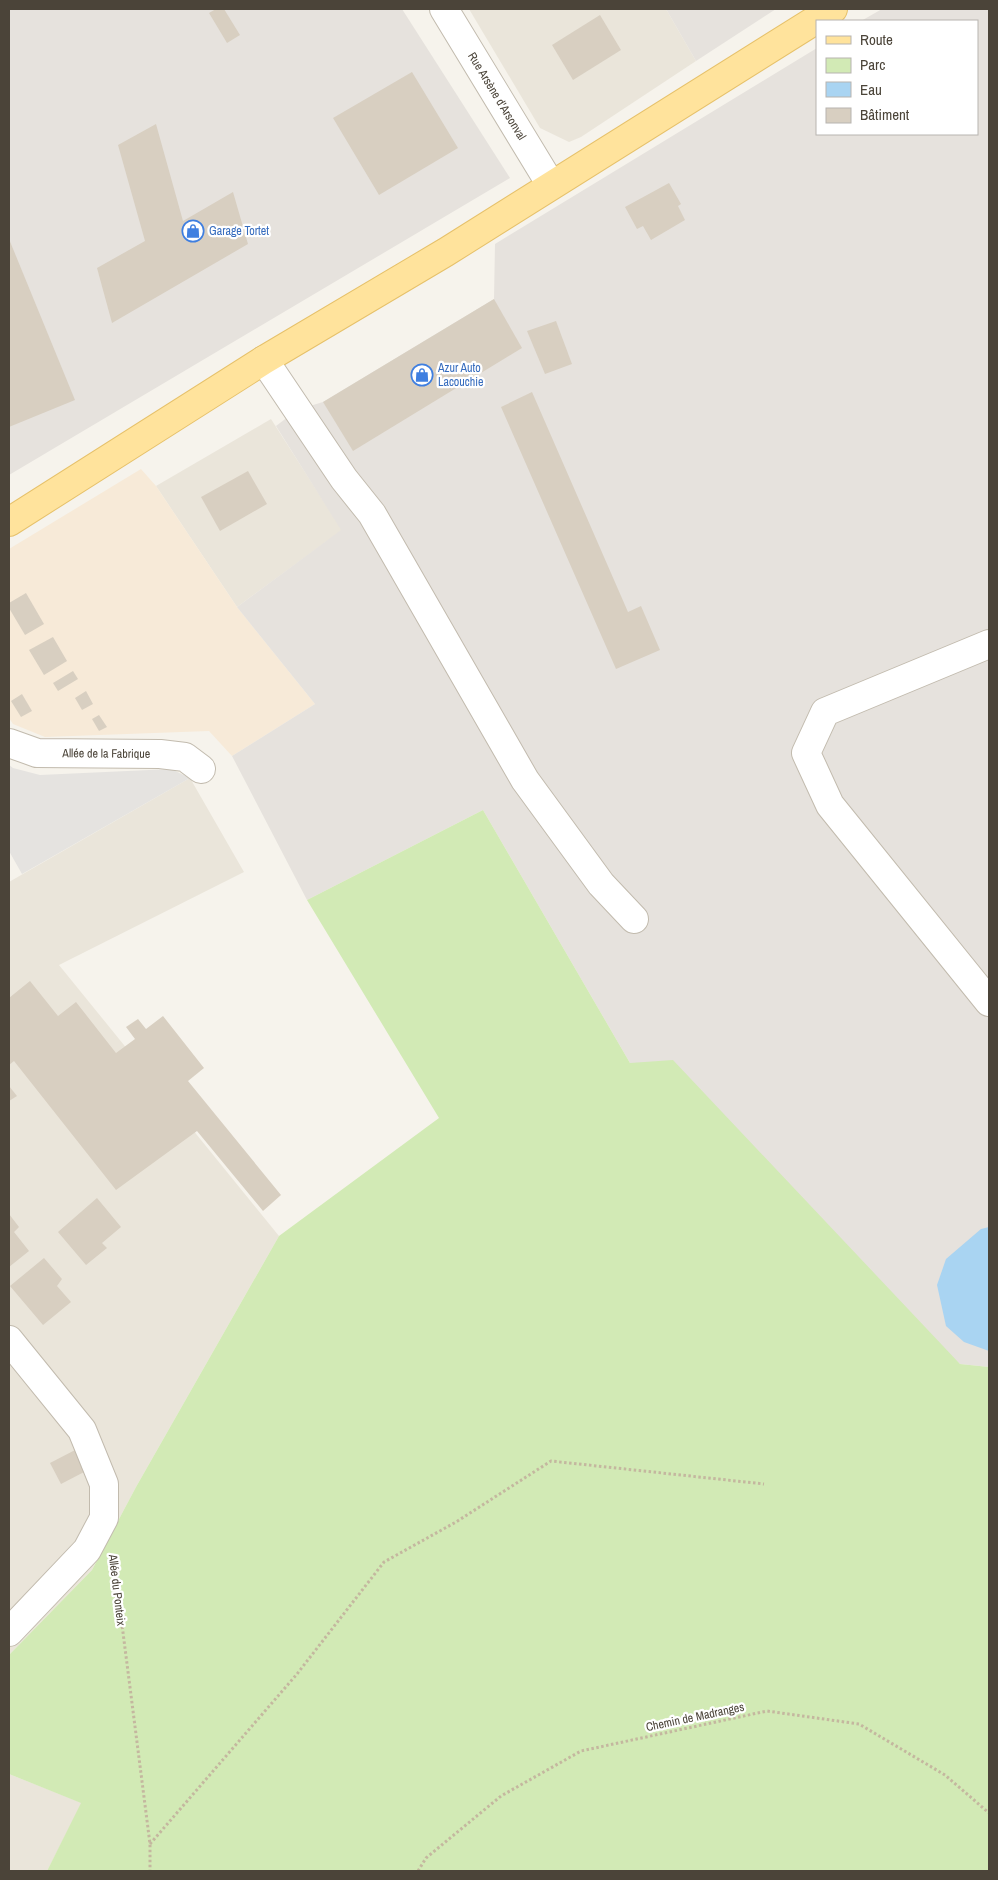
<svg xmlns="http://www.w3.org/2000/svg" width="998" height="1880" viewBox="0 0 998 1880" font-family="'Archivo Narrow',sans-serif">
	<style>
		.residential { fill: #eae5da }
		.commercial { fill: #f7ead8 }
		.industrial { fill: #e6e2dd }
		.green { fill: #d2eab5 }
		.parking { fill: #e5e3e0 }
		.water { fill: #a9d4f2 }
		.building { fill: #d8cfc1 }
		.lines { fill: none; stroke-linecap: round; stroke-linejoin: round }
		.minor-casing { stroke: #c2bbae; stroke-width: 30 }
		.major-casing { stroke: #e6c16a; stroke-width: 30 }
		.path { stroke: #c4b79f; stroke-width: 3; stroke-dasharray: 2.5 2.5; stroke-linecap: butt }
		.minor { stroke: #fff; stroke-width: 28 }
		.major { stroke: #ffe39c; stroke-width: 28 }
		.labels { text-anchor: middle; dominant-baseline: central; stroke-width: 4.5; stroke-linejoin: round; paint-order: stroke }
		.street-label { font-size: 12px; fill: #4b4439; stroke: #fff }
		.shop-label { font-size: 12px; fill: #366cbe; stroke: #fff; text-anchor: start }
	</style>
	<rect width="100%" height="100%" fill="#f6f3ec"/>
	<g class="residential">
		<path d="M469 9H666L696 61 581 137 569 142 540 128Z"/>
		<path d="M271 419 342 530 237 607 156 486Z"/>
		<path d="M190 778 244 872 59 965 279 1236 136 1487 92 1570 9 1655V882Z"/>
		<path d="M9 1774 82 1803 47 1871H9Z"/>
	</g>
	<path class="commercial" d="M141 469 156 486 237 607 315 704 232 756 209 731 45 737 13 724 9 718V549Z"/>
	<g class="industrial">
		<path d="M9 9H402L510 178 9 475Z"/>
		<path d="M666 9H776L696 61Z"/>
		<path d="M882 9H989V1367L960 1364 630 1063 483 810 307 900 232 756 315 704 237 607 341 530 276 426 297 410 323 402 494 299 495 244 817 48V134H977V21H861Z"/>
	</g>
	<path class="green" d="M483 810 630 1063 673 1060 960 1364 989 1367V1871H47L81 1803 9 1774V1655L92 1570 136 1487 279 1236 439 1118 307 900Z"/>
	<path class="parking" d="M9 765 13 768 40 775 171 769 190 778 22 874 9 851Z"/>
	<path class="water" d="M989 1227V1351L964 1342 946 1326 937 1285 946 1259 981 1229Z"/>
	<g class="building">
		<path d="M216 9H224L240 35 227 43 209 13Z"/>
		<path d="M600 15 621 50 573 80 552 45Z"/>
		<path d="M412 72 458 148 379 195 333 118Z"/>
		<path d="M156 124 183 221 233 192 248 244 112 323 97 268 145 241 118 145Z"/>
		<path d="M669 183 681 204 678 206 685 220 651 240 643 226 637 229 625 207Z"/>
		<path d="M9 239 75 400 9 427Z"/>
		<path d="M494 299 522 348 353 451 323 402Z"/>
		<path d="M556 321 572 364 545 374 527 331Z"/>
		<path d="M532 392 628 612 641 606 660 650 616 669 501 407Z"/>
		<path d="M248 471 267 504 220 531 201 497Z"/>
		<path d="M26 593 44 624 25 635 9 608V603Z"/>
		<path d="M53 637 67 661 44 675 29 650Z"/>
		<path d="M73 671 78 679 58 691 53 683Z"/>
		<path d="M86 691 93 704 82 710 75 698Z"/>
		<path d="M22 694 32 711 21 717 11 701Z"/>
		<path d="M99 715 107 727 99 731 92 719Z"/>
		<path d="M30 981 58 1016 76 1002 116 1053 135 1039 126 1027 138 1019 146 1029 163 1016 204 1068 188 1081 281 1195 263 1211 197 1131 116 1190 14 1061 9 1065V998Z"/>
		<path d="M9 1086 17 1096 9 1101Z"/>
		<path d="M97 1198 121 1227 102 1243 107 1248 86 1265 58 1232Z"/>
		<path d="M9 1214 19 1227 14 1232 29 1251 9 1267Z"/>
		<path d="M44 1258 62 1279 57 1286 71 1302 43 1325 10 1286Z"/>
		<path d="M77 1449 86 1471 61 1484 50 1463Z"/>
	</g>
	<g class="lines">
		<g class="minor-casing">
			<g id="minor">
				<path id="s1" d="M444 9 551 185"/>
				<path d="M264 360 344 479 372 514 525 780 601 884 634 919"/>
				<path d="M989 644 825 712 806 753 830 805 989 1002"/>
				<path id="s2" d="M9 743 37 753 160 754 185 757 201 769"/>
				<path d="M9 1340 82 1430 104 1484V1518L87 1550 9 1632"/>
			</g>
		</g>
		<g class="major-casing">
			<path id="major" d="M9 522 264 360 446 252 833 9"/>
		</g>
		<g class="path">
			<path d="M114 1562 150 1844V1871"/>
			<path d="M150 1844 297 1674 384 1562 456 1522 551 1461 764 1484"/>
			<path d="M418 1871 426 1858 501 1796 581 1751 767 1711 859 1724 945 1775 989 1813"/>
		</g>
		<use href="#minor" class="minor"/>
		<use href="#major" class="major"/>
	</g>
	<defs>
		<g id="shop-ring" transform="scale(1.125)"><circle r="9.5" fill="#fff" stroke="#3f7fe0" stroke-width="1.5"/><path d="M-5-2.5h2.3a2.7 3.5 0 0 1 5.4 0H5L5.5 6h-11ZM-1.5-2.5h3a1.5 2.3 0 0 0-3 0Z" fill="#3f7fe0"/></g>
	</defs>
	<g fill-rule="evenodd">
		<use href="#shop-ring" x="193" y="231"/>
		<use href="#shop-ring" x="422" y="375"/>
	</g>
	<g class="labels">
		<g class="street-label">
			<text stroke="none"><textPath href="#s1" startOffset="102">Rue Arsène d'Arsonval</textPath></text>
			<text stroke="none"><textPath href="#s2" startOffset="99">Allée de la Fabrique</textPath></text>
			<text transform="translate(117 1590) rotate(83)">Allée du Ponteix</text>
			<text transform="translate(695 1717) rotate(-12)">Chemin de Madranges</text>
		</g>
		<g class="shop-label">
			<text x="209" y="231">Garage Tortet</text>
			<text x="438" y="368">Azur Auto<tspan x="438" dy="14">Lacouchie</tspan></text>
		</g>
	</g>
	<rect width="998" height="1880" fill="none" stroke="#4b4439" stroke-width="20"/>
	<rect x="816" y="20" width="162" height="115" fill="#ffffff" stroke="#b7b4b0"/>
	<rect x="826" y="36" width="25" height="8" fill="#ffe39c" stroke="#b7b4b0"/>
	<text x="860" y="45" font-size="15" fill="#4b4439">Route</text>
	<rect x="826" y="58" width="25" height="15" fill="#d2eab5" stroke="#b7b4b0"/>
	<text x="860" y="70" font-size="15" fill="#4b4439">Parc</text>
	<rect x="826" y="82" width="25" height="15" fill="#a9d4f2" stroke="#b7b4b0"/>
	<text x="860" y="95" font-size="15" fill="#4b4439">Eau</text>
	<rect x="826" y="108" width="25" height="15" fill="#d8cfc1" stroke="#b7b4b0"/>
	<text x="860" y="120" font-size="15" fill="#4b4439">Bâtiment</text>
</svg>
